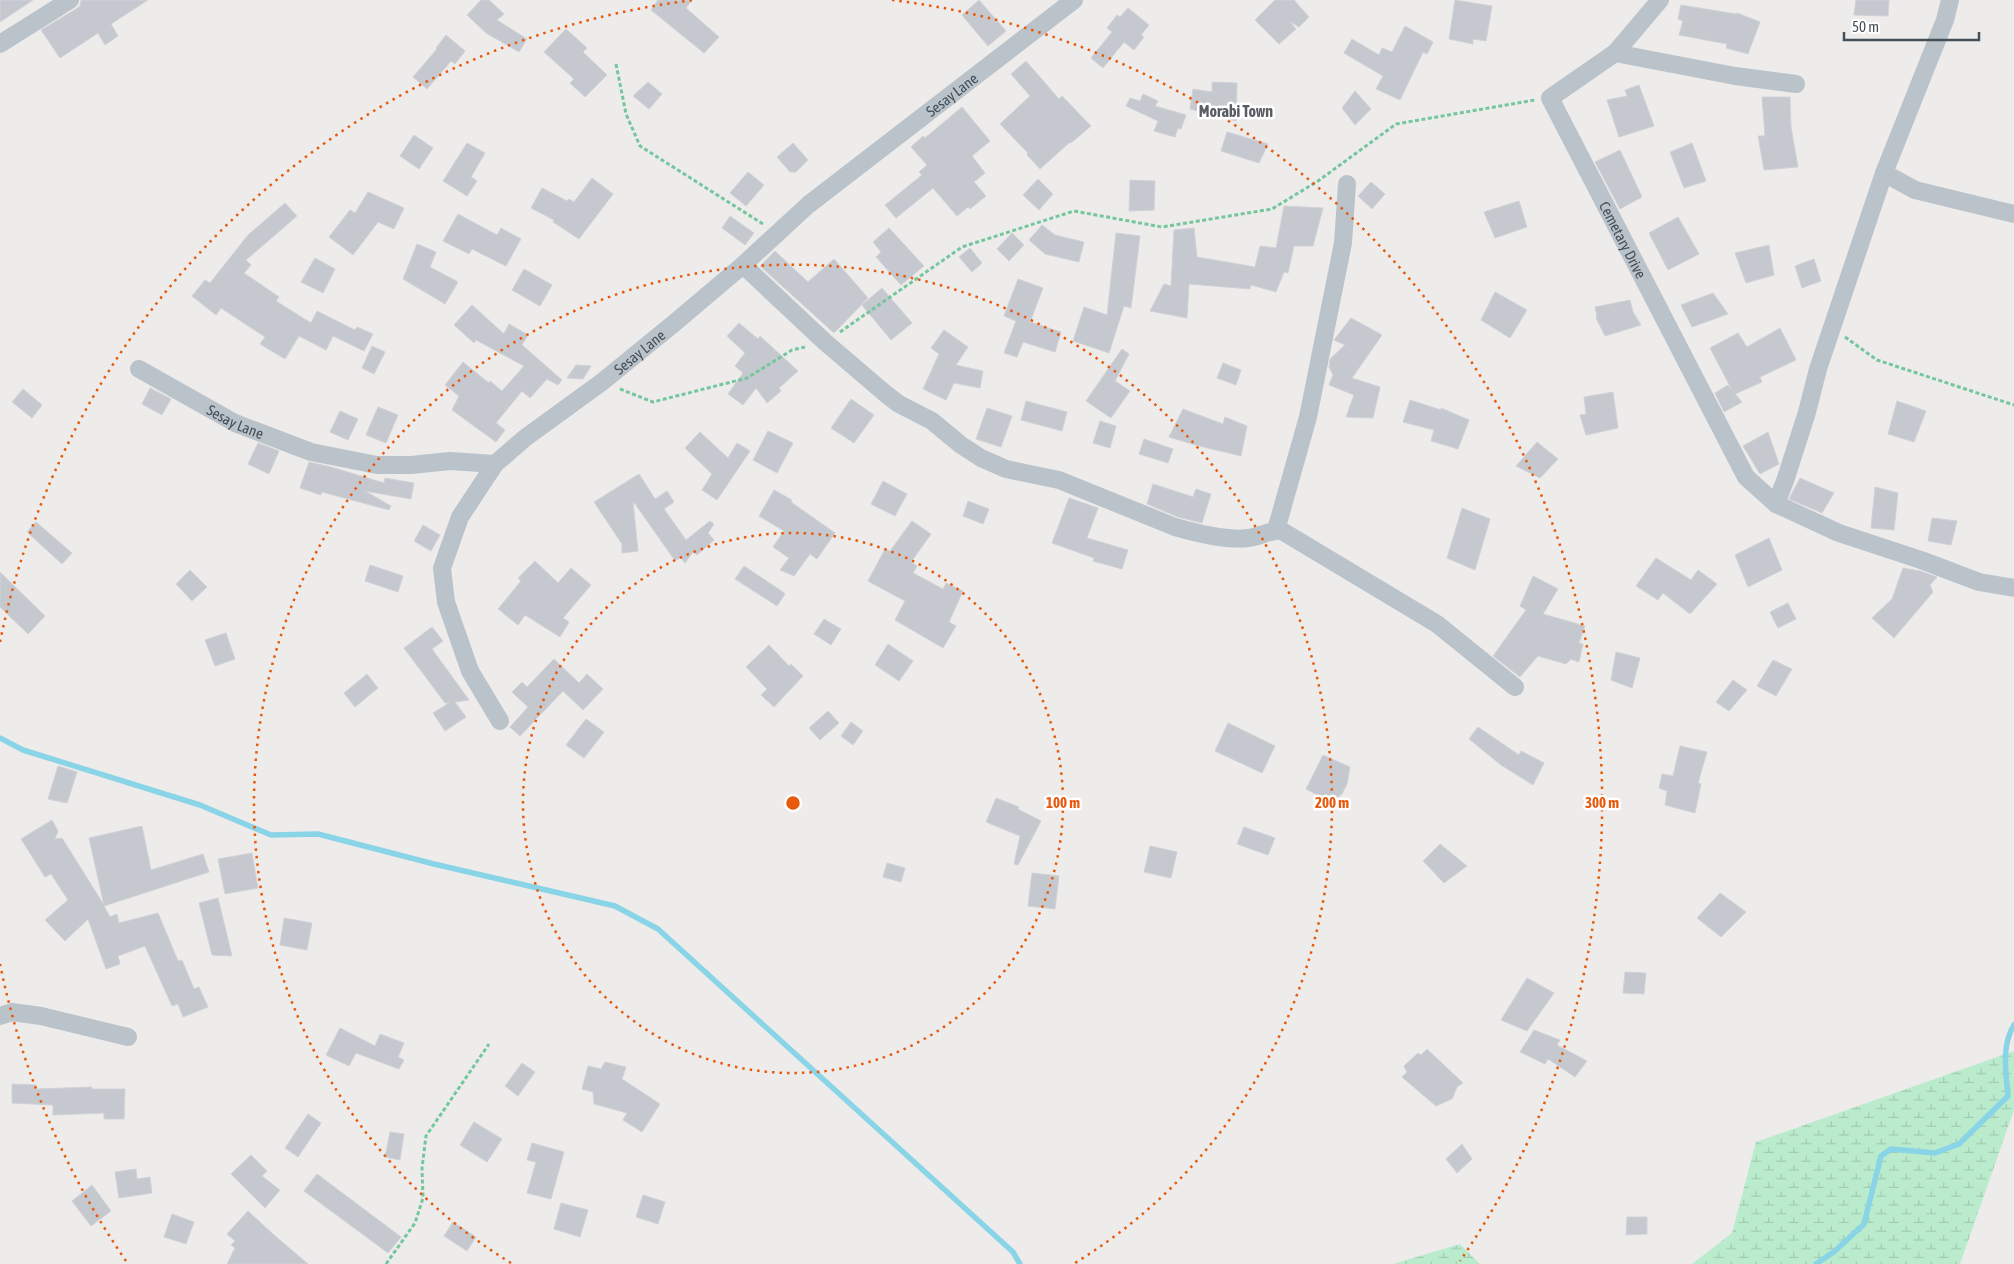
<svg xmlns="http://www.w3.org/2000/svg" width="2014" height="1264" viewBox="0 0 2014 1264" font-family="'Asap Condensed',sans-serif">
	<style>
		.wetland { fill: url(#wetland-marsh) }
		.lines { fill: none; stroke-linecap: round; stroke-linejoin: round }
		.stream { stroke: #89d4e6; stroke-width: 5.5 }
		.building { fill: #c5c8ce; stroke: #d0d2d7 }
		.path { stroke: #74c79d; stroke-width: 3; stroke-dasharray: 4 2.5; stroke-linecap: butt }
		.minor { stroke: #bac3ca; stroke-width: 18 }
		.ring { fill: none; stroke: #e8590c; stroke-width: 2.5; stroke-dasharray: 2.5 5 }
		.labels { text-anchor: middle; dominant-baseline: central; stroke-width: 5; stroke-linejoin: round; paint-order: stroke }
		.street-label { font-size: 15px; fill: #454f58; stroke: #fff }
		.neighbourhood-label { font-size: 16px; font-weight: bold; fill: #595c60; stroke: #fff }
		.centre { fill: #e8590c; stroke: #fff; stroke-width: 2.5 }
		.ring-label { font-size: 15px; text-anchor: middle; font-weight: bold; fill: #e8590c; stroke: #fff; stroke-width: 5; stroke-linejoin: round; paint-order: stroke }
	</style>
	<defs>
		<pattern id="wetland-marsh" width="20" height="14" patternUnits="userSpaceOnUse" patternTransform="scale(1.25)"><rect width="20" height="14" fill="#baebcd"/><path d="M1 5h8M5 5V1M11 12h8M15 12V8" fill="none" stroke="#a1cbb2"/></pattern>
	</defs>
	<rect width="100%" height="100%" fill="#eeebeb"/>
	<g class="wetland">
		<path d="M2014 1051V1110L1960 1264H1692L1732 1233 1756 1142Z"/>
		<path d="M1460 1244 1480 1264H1393Z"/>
	</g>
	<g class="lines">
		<g class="stream">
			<path d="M0 738 23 750 200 805 271 835 318 834 434 864 615 906 658 929 1013 1252 1020 1264"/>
			<path d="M1816 1264 1835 1251 1864 1224 1881 1156 1891 1149 1935 1153 1959 1144 2008 1096C2006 1072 2001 1046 2014 1025"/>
		</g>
	</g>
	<g class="building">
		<path d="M0 0H33L0 22Z"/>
		<path d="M81 0H148L111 24 118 36 105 45 98 33 60 58 41 30 76 9 80 6Z"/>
		<path d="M481 0H489L504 14 497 20 527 39 519 52 486 33 467 15Z"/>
		<path d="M658 0H692L686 8 719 37 704 53 651 10Z"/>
		<path d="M979 0 1006 31 988 46 962 15Z"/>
		<path d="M1275 0H1294L1309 17 1299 27 1289 21 1296 29 1279 44 1255 20Z"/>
		<path d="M1455 0 1492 6 1486 41 1473 39V44L1449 39Z"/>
		<path d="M1856 0H1889L1888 16 1854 15Z"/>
		<path d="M1681 5 1736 14 1737 13 1760 22 1748 54 1726 48 1727 44 1679 35 1683 21 1678 19Z"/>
		<path d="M1128 8 1149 25 1141 35 1144 37 1134 50 1124 42 1103 68 1091 58 1112 32 1107 28 1117 15 1120 17Z"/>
		<path d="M1405 26 1433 42 1427 54 1423 52 1400 100 1376 89 1383 76 1344 53 1352 39 1379 55 1382 48 1392 52Z"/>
		<path d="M566 29 587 48 583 52 607 75 585 97 570 83 574 79 544 52Z"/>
		<path d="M446 35 465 51 455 64 451 61 427 89 413 77 437 49 436 48Z"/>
		<path d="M1026 61 1059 99 1062 96 1091 126 1071 143 1070 142 1040 169 1027 155 1028 153 1000 124 1030 96 1011 74Z"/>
		<path d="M648 82 662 94 649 109 633 96Z"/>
		<path d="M1212 82 1237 83 1236 121 1190 109 1193 89 1212 92Z"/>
		<path d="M1639 85 1654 126 1619 137 1607 100 1627 96 1625 90Z"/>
		<path d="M1355 91 1371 109 1355 125 1342 108Z"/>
		<path d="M1143 94 1158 101 1155 106 1186 115 1181 129 1178 128 1175 137 1154 131 1158 121 1126 106 1130 98 1140 101Z"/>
		<path d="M1762 97H1790L1791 127 1798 167 1764 170 1758 136H1765Z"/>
		<path d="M962 107 990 141 972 156 985 173 974 182 986 196 970 209 968 207 957 216 933 188 896 218 885 205 922 175 919 172 927 165 911 147 923 136 925 138Z"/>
		<path d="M1227 132 1268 144 1259 163 1221 151Z"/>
		<path d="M414 135 433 148 419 169 400 156Z"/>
		<path d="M467 143 485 153 471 177 477 181 467 196 443 181Z"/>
		<path d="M793 143 808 160 796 172H790L777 157Z"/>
		<path d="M1692 143 1706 181 1684 188 1670 152Z"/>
		<path d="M1620 150 1642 197 1620 209 1595 162Z"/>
		<path d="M748 172 764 185 746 206 730 193Z"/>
		<path d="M592 178 613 194 579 239 553 222 554 220 531 208 542 188 567 201 569 199 574 202Z"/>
		<path d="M1038 179 1053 194 1039 210 1023 195Z"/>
		<path d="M1130 180 1155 181 1154 210 1129 211Z"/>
		<path d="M1371 182 1385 194 1372 209 1358 196Z"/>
		<path d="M368 192 404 208 394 229 378 222 353 255 329 237 350 210 355 213Z"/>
		<path d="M1519 201 1527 227 1495 238 1484 212Z"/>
		<path d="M285 203 297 216 246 260 251 265 244 273 279 297 276 301 311 323 317 311 355 330 357 327 373 334 364 351 333 336 326 350 299 336 285 359 260 344 265 337 221 308 216 315 192 296 205 280 210 283 248 235Z"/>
		<path d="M1284 206 1323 208 1313 246H1294L1288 273 1284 272 1276 292 1251 285 1250 289 1189 284 1187 318 1150 311 1164 284 1171 286 1174 230 1194 228 1197 257 1255 267 1260 246 1276 248Z"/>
		<path d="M458 214 497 235 501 228 521 239 506 266 472 249 469 254 443 241Z"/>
		<path d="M730 216 754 233 745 245 722 228Z"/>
		<path d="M1678 217 1699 254 1668 270 1649 233Z"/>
		<path d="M1042 225 1055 235 1084 242 1079 262 1045 254 1029 240Z"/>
		<path d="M889 228 924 266 901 285 876 257 881 252 873 242Z"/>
		<path d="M1012 233 1024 245 1009 261 997 249Z"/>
		<path d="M1116 233 1140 236 1131 308 1124 306 1109 353 1073 341 1084 307 1107 315Z"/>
		<path d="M417 244 436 252 430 267 458 282 445 304 403 279Z"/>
		<path d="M1769 245 1774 275 1746 283 1735 253Z"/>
		<path d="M970 248 982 263 972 272 959 257Z"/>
		<path d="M775 251 808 282 834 259 868 298 834 333 760 266Z"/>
		<path d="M315 258 335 269 323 293 301 282Z"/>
		<path d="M1814 259 1821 281 1802 288 1795 266Z"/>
		<path d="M524 269 552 285 540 306 512 290Z"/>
		<path d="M1018 279 1043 288 1030 322 1061 332 1055 352 1023 342 1017 357 1004 353 1016 321 1004 316Z"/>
		<path d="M882 288 912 323 891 340 862 305Z"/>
		<path d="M1495 292 1527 310 1510 338 1481 320Z"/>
		<path d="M1713 293 1728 314 1692 327 1681 305Z"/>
		<path d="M1630 300 1633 312 1641 325 1605 336 1596 318 1597 317 1595 307Z"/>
		<path d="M472 305 504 334 509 324 528 335 522 345 562 380 558 385 547 379 530 398 522 391 496 423 505 430 496 442 452 410 459 396 445 385 463 362 489 383 490 381 502 391 524 366 476 340 474 343 454 325Z"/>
		<path d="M1351 318 1382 335 1352 378 1380 387 1373 418 1346 417 1354 395 1329 385 1333 375 1329 367 1330 359 1345 345 1334 340Z"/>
		<path d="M739 323 758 339 760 336 798 371 779 388 781 391 767 403 756 388 743 405 728 394 743 373 735 366 745 353 727 336Z"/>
		<path d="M1780 328 1796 360 1760 377 1762 382 1735 394 1742 402 1724 412 1715 393 1728 385 1732 390 1710 348 1738 333 1747 347Z"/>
		<path d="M944 330 968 347 956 365 983 371 980 388 954 383 946 400 923 389 939 354 931 348Z"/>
		<path d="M372 346 385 352 374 374 362 368Z"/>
		<path d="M1122 349 1129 354 1115 381 1130 391 1111 418 1086 401Z"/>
		<path d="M1223 363 1241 370 1236 385 1217 378Z"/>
		<path d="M576 365 591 366 583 379 567 378Z"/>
		<path d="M150 388 171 399 162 415 142 404Z"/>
		<path d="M23 389 42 405 32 418 12 402Z"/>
		<path d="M1613 392 1618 428 1586 435 1580 415 1586 414 1584 397Z"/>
		<path d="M851 399 874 415 854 443 831 428Z"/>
		<path d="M1410 400 1441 410V408L1469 420 1458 449 1431 441 1434 430 1403 422Z"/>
		<path d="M1026 401 1067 412 1062 431 1021 420Z"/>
		<path d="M1897 401 1926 411 1914 442 1888 434Z"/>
		<path d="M378 407 398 415 386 443 366 435Z"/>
		<path d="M987 408 1012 416 1001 447 976 439Z"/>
		<path d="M1183 409 1223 424 1225 417 1247 426 1241 456 1195 445 1169 437Z"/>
		<path d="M340 411 358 419 348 440 330 432Z"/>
		<path d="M1100 421 1116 426 1110 448 1093 443Z"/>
		<path d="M768 431 793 443 777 473 753 460Z"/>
		<path d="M700 432 728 458 737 443 750 451 717 500 702 490 712 474 685 448Z"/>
		<path d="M1768 432 1779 464 1760 474 1743 446Z"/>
		<path d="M1144 439 1173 449 1168 463 1139 454Z"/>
		<path d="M1537 442 1558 459 1540 478 1516 466Z"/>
		<path d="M258 443 279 451 269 474 248 464Z"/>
		<path d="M309 462 331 467 384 483 385 478 414 483 411 499 365 491 391 506 389 510 322 492 321 495 300 488Z"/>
		<path d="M639 474 655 499 667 491 674 502 664 509 686 540 710 521 714 524 708 533 714 540 697 555 693 552 685 563 681 558 675 560 671 555 633 501 638 551 622 553V544L594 502Z"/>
		<path d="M1800 478 1834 493 1822 513 1789 499Z"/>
		<path d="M883 481 907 494 895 516 871 504Z"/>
		<path d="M1153 484 1193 497 1196 489 1211 494 1202 523 1178 517 1147 504Z"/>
		<path d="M1875 487 1898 493 1894 530 1871 528Z"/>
		<path d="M774 490 792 500 791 502 835 533 817 559 810 554 794 576 780 570 789 558 773 547 784 531 759 516Z"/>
		<path d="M1069 498 1098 508 1087 538 1128 550 1122 569 1093 561 1094 558 1052 543Z"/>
		<path d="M968 501 989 509 983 524 963 516Z"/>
		<path d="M1462 508 1490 519 1475 570 1447 558Z"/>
		<path d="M1932 518 1957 521 1951 545 1928 541Z"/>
		<path d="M912 521 931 534 911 562 917 566 913 573 943 589 946 583 963 591 949 622 956 626 943 648 895 620 905 601 868 581 885 549 890 551Z"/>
		<path d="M36 522 72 553 62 564 27 532Z"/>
		<path d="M423 525 440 535 431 551 414 541Z"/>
		<path d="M1769 538 1782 570 1748 587 1735 555Z"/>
		<path d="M1656 558 1691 580 1698 570 1717 584 1690 614 1663 593 1658 600 1636 586Z"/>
		<path d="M535 561 558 583 571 568 591 585 563 618 569 622 560 637 525 615 518 625 498 609 521 581 518 578Z"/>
		<path d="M370 565 403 576 398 592 365 581Z"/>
		<path d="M744 566 783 592 785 594 777 606 735 579Z"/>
		<path d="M1903 568 1920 571 1937 577 1930 585 1933 592 1894 638 1872 618 1892 599Z"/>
		<path d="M190 570 207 587 192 601 176 584Z"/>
		<path d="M0 572 45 616 28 634 0 607Z"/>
		<path d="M1533 576 1558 589 1543 614 1585 626 1579 643 1583 644 1579 662 1571 659 1566 664 1538 656 1520 677 1493 656 1526 610 1520 606Z"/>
		<path d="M1788 603 1796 619 1778 628 1770 612Z"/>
		<path d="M824 619 841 629 831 645 814 634Z"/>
		<path d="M432 627 443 641 432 649 469 700 455 702 466 717 445 731 433 713 449 703H445L404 648Z"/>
		<path d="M226 633 235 659 215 666 205 640Z"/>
		<path d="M888 644 913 661 899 681 875 665Z"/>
		<path d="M769 645 789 666 791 664 803 676 774 707 761 695 767 689 746 667Z"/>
		<path d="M1616 652 1640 658 1632 688 1611 680Z"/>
		<path d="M554 659 579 683 587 674 603 689 583 710 563 691 520 736 510 727 528 707 512 692 522 682 527 687Z"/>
		<path d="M1773 660 1792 669 1776 696 1757 686Z"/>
		<path d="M367 674 378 688 355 707 344 693Z"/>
		<path d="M1733 680 1747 690 1729 711 1716 702Z"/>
		<path d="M828 711 839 723 820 740 809 728Z"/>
		<path d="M586 719 604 732 584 758 566 745Z"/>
		<path d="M851 722 863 731 853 745 841 736Z"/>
		<path d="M1228 723 1275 746 1262 773 1215 751Z"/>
		<path d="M1478 727 1519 755 1521 751 1544 763 1533 785 1501 765 1469 739Z"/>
		<path d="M1680 746 1707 752 1698 783 1701 784 1695 813 1665 805 1667 791 1659 788 1662 774 1673 776Z"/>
		<path d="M1323 755 1350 767 1347 784 1342 794 1331 802 1306 789Z"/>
		<path d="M58 766 77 772 67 803 48 799Z"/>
		<path d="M996 798 1019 807 1018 809 1041 821 1018 865 1014 864 1020 836 986 822Z"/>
		<path d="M52 820 58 831 55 839 62 838 104 905 89 838 142 826 151 870 203 854 209 872 104 906 110 917 117 914 119 923 158 913 178 961 182 960 194 989 199 987 208 1007 183 1017 178 1004 172 1006 145 946 118 956 120 964 106 969 88 919 65 941 45 920 68 900 51 874 45 877 21 839Z"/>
		<path d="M1244 827 1275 838 1268 855 1237 844Z"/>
		<path d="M1440 844 1467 866 1444 883 1423 861Z"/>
		<path d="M1150 846 1177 852 1171 878 1144 872Z"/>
		<path d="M252 853 258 888 225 894 218 859Z"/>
		<path d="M887 863 905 868 901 882 883 877Z"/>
		<path d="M1032 873 1059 876 1055 909 1028 906Z"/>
		<path d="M1720 893 1746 912 1721 937 1697 918Z"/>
		<path d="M218 898 232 956 212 955 199 903Z"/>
		<path d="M284 918 312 923 307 950 280 945Z"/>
		<path d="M1625 972 1646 973 1644 994 1623 993Z"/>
		<path d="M1527 978 1554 993 1527 1031 1501 1020Z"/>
		<path d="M340 1028 375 1046 380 1034 404 1043 398 1057 404 1060 399 1069 356 1053 349 1066 326 1055Z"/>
		<path d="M1534 1030 1560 1040 1557 1045 1587 1061 1575 1077 1548 1059 1545 1064 1520 1052Z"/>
		<path d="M1427 1049 1463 1083 1457 1087 1452 1099 1436 1106 1402 1077 1407 1072 1404 1066 1418 1053 1421 1055Z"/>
		<path d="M605 1062 626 1067 622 1079 660 1104 642 1132 623 1120 627 1113 594 1104 593 1092 582 1089 588 1066 601 1069Z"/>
		<path d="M522 1063 535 1072 518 1096 505 1086Z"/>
		<path d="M12 1084 36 1085V1089L92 1087V1089H125L124 1119H104V1113L53 1115V1105L12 1103Z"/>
		<path d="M308 1114 321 1123 298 1157 285 1148Z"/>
		<path d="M474 1122 502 1139 487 1162 460 1145Z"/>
		<path d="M390 1132 404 1134 400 1160 385 1157Z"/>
		<path d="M532 1143 564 1152 551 1199 527 1193 536 1162 527 1160Z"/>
		<path d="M1462 1144 1472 1159 1457 1173 1446 1159Z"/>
		<path d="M251 1155 267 1171 262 1176 280 1190 265 1208 231 1174Z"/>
		<path d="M136 1169 137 1179 150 1177 152 1193 119 1198 115 1172Z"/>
		<path d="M317 1174 401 1237 388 1253 304 1191Z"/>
		<path d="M92 1185 111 1211 91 1226 72 1201Z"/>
		<path d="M643 1195 665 1202 658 1224 636 1217Z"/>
		<path d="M561 1203 588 1210 580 1237 554 1229Z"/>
		<path d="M248 1211 274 1235 308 1264H227L235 1248 231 1245 235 1241 227 1234Z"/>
		<path d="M172 1214 194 1222 186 1244 164 1237Z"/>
		<path d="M1627 1217H1647V1234L1626 1235Z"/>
		<path d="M453 1222 476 1237 467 1251 444 1236Z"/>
	</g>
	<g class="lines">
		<g class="path">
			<path d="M616 64 626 114 640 146 763 224"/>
			<path d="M840 332 962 247 1074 211 1162 227 1272 209 1318 181 1396 124 1535 100"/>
			<path d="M1845 337 1877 360 2014 405"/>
			<path d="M620 389 653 402 747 378 792 350 805 347"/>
			<path d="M386 1264 415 1223 423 1198 422 1168 426 1136 489 1044"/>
		</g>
		<g class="minor">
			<path id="s1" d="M1660 0 1615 53 1550 98 1746 477 1776 504 1839 533 1921 560 1979 582 2014 588"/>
			<path d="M0 44 70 0"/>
			<path d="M1615 53 1735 76 1796 84"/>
			<path d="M1884 173 1915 190 2014 214"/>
			<path d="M743 265 825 342 887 395 899 404 932 421 961 445 981 458 1006 469 1059 480 1175 527C1196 533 1227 541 1248 538 1260 537 1271 529 1282 531L1437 624 1515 687"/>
			<path id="s2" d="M139 369 235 423 311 452 377 465H411L450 461 495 464 525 438 602 382 672 325 743 265 808 205 1074 0"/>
			<path d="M495 464 460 517 442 568 446 602 470 671 500 721"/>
			<path d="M1776 504 1786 478 1807 412 1818 369 1884 173 1945 20 1950 0"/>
			<path d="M1276 530 1308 417 1343 243 1347 184"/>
			<path d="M0 1016 12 1012 41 1016 128 1037"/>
		</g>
	</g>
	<g class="ring">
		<circle cx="793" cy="803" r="270"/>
		<path d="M511 1263A539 539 0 1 1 1075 1263"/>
		<path d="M126 1261A809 809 0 0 1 0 964M0 642A809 809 0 0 1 694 0M892 0A809 809 0 0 1 1460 1261"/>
	</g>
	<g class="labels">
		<g class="street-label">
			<text stroke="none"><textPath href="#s2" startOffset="965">Sesay Lane</textPath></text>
			<text stroke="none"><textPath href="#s1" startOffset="308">Cemetary Drive</textPath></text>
			<text stroke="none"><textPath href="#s2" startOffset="560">Sesay Lane</textPath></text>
			<text stroke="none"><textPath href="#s2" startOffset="110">Sesay Lane</textPath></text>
		</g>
		<g class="neighbourhood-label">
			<text x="1236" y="111">Morabi Town</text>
		</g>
	</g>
	<circle cx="793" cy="803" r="8" class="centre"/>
	<g class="ring-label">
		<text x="1063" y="808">100 m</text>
		<text x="1332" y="808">200 m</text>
		<text x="1602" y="808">300 m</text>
	</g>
	<path d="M1844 32v8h135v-8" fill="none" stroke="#454f58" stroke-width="2.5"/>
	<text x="1852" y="32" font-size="15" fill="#454f58" stroke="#ffffff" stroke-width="4" paint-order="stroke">50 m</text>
</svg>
